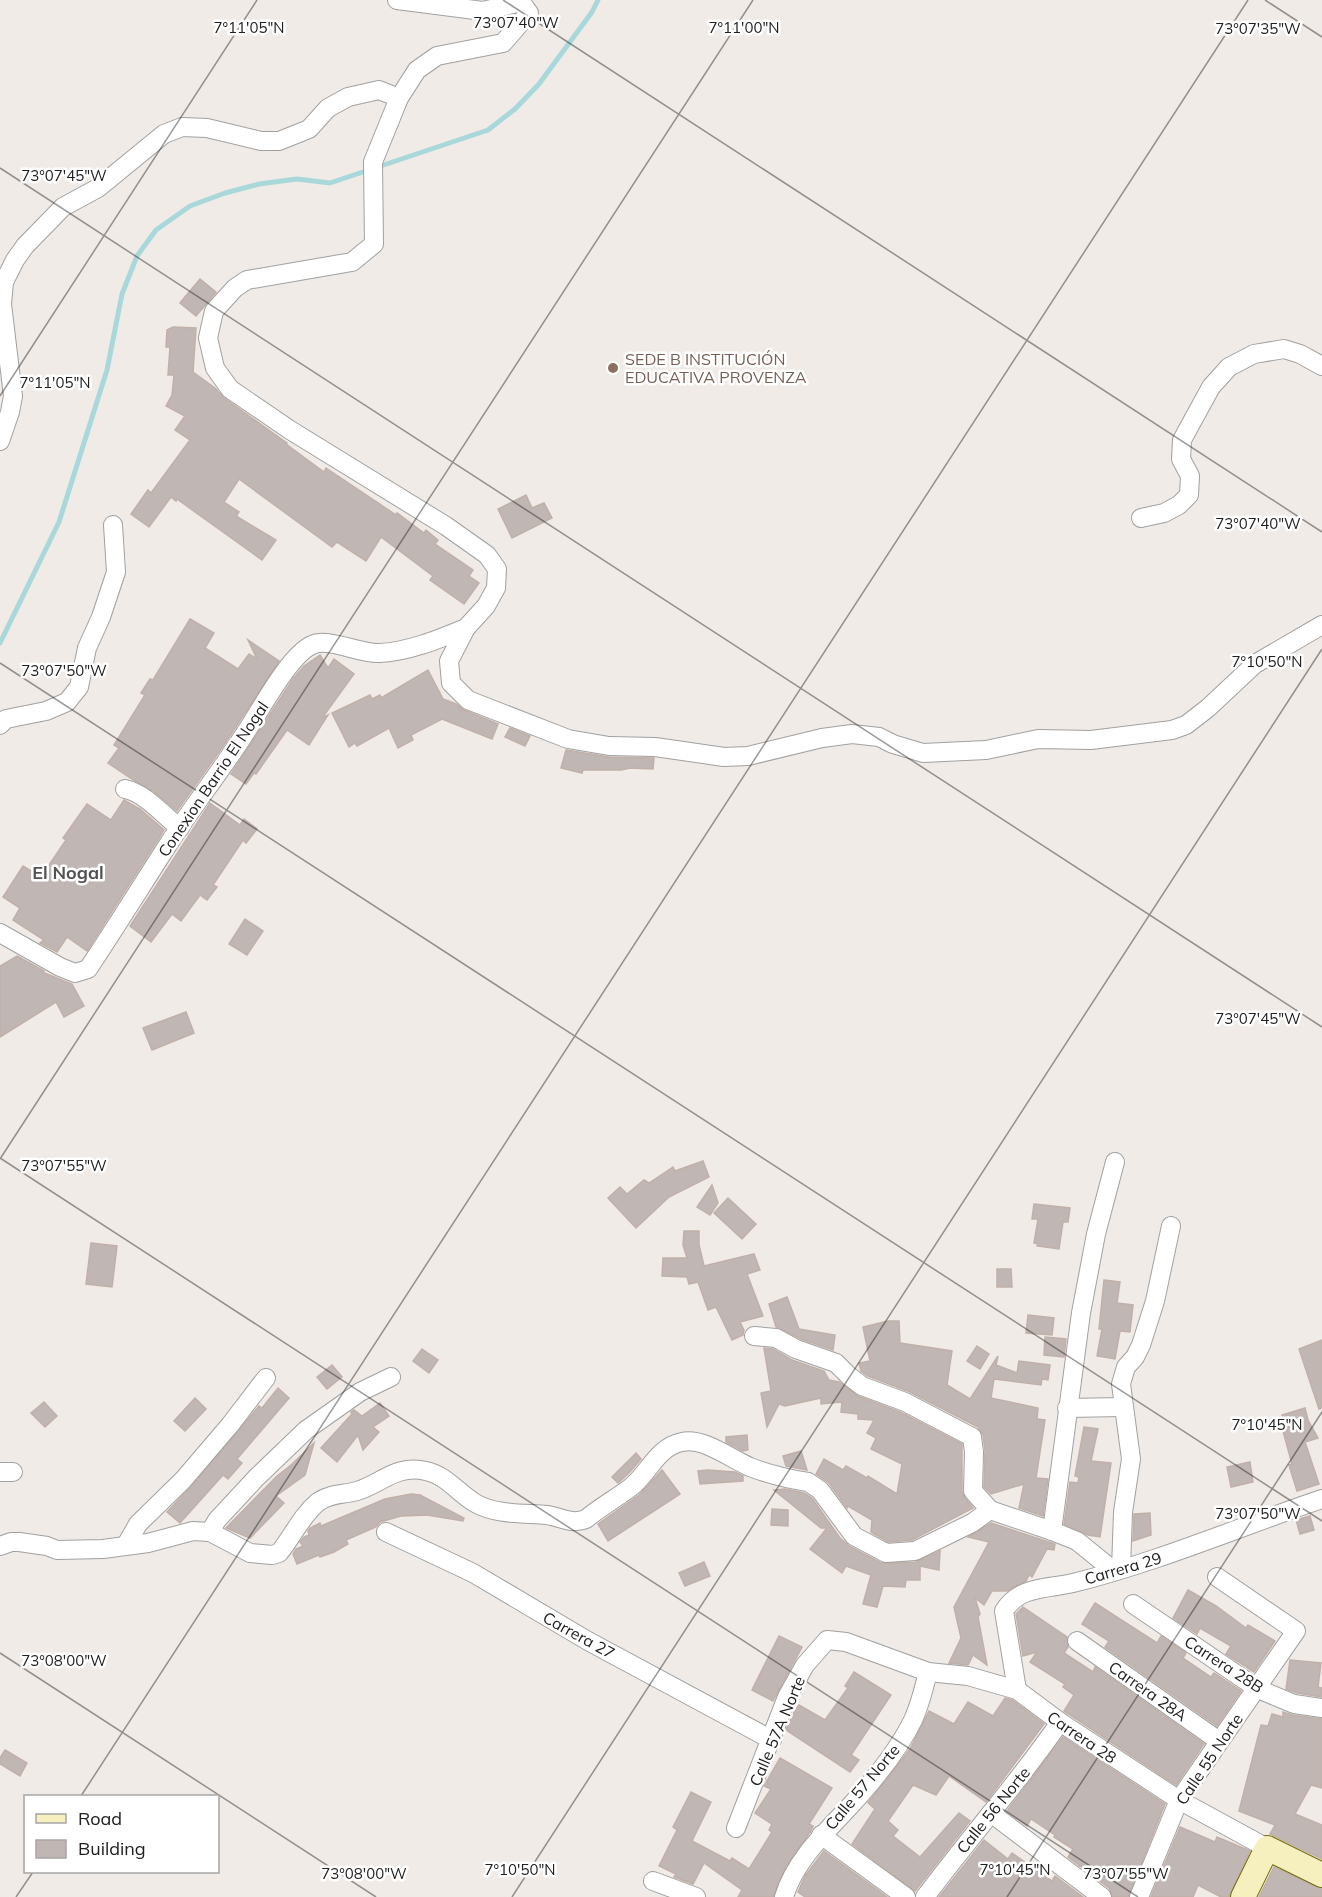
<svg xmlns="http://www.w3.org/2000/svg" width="1322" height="1897" viewBox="0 0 1322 1897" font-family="Mulish,sans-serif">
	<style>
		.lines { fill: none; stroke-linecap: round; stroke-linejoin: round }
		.stream { stroke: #a9d8db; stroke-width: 5 }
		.building { fill: #c0b6b3; stroke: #c1b0a9; stroke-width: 1.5 }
		.street-casing { stroke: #a1a1a1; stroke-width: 20 }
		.secondary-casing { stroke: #726c0b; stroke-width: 26 }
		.street { stroke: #fff; stroke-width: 18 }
		.secondary { stroke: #f6efbe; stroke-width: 24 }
		.ticks { fill: none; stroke: #202020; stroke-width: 1.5; stroke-opacity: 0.45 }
		.education-dot { fill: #8d6e63; stroke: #fff; stroke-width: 2 }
		.labels { text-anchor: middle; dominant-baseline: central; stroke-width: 5; stroke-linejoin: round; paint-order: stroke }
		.education-label { font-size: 16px; fill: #785e54; stroke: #fff; text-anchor: start }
		.street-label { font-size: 16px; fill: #202020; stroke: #fff }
		.neighbourhood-label { font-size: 18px; font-weight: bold; fill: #535353; stroke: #fff }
		.ticks-label { font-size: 15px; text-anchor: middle; fill: #202020; stroke: #fff; stroke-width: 5; stroke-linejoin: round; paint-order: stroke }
	</style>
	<rect width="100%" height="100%" fill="#f0ebe6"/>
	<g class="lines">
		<path class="stream" d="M0 643 59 522 107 370 122 294 137 256 156 230 190 206 225 193 259 184 297 179 330 183 488 130 515 109 539 84 592 12 598 0"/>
	</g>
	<g class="building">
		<path d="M200 279 216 292 196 316 180 303Z"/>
		<path d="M173 327 196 328 193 372 215 388 224 398 287 443 286 444 324 472 326 468 396 515 397 513 424 533 426 530 438 540 435 544 473 570 469 576 479 583 464 604 430 580 433 576 381 537 366 561 337 542 332 547 239 479 224 502 239 512 236 516 276 540 262 560 177 499 176 501 171 497 149 527 131 514 148 490 151 493 190 440 175 430 185 416 166 406 172 395 174 375H168L170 347H166L167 330Z"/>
		<path d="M526 495 532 508 544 503 552 518 512 538 498 509Z"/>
		<path d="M190 619 214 633 205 648 238 669 249 654 257 659 248 640 279 661 226 742 177 811 153 791 132 779 108 763 119 748 114 745 145 695 141 693 150 679 153 680Z"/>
		<path d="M320 655 328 668 334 659 354 674 322 718 328 715 309 745 287 730 256 774 254 773 246 784 231 774 293 679 304 666Z"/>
		<path d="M428 670 443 699 456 704 464 710 498 724 492 739 442 719 411 735 413 740 398 748 389 728 357 746 355 743 349 747 332 713 370 695 372 699 380 695 381 698Z"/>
		<path d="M510 728 530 736 525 746 505 737Z"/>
		<path d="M566 750 609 757 654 758 653 769 630 768 621 770H583L582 773 561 768Z"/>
		<path d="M124 800 140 809 164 830 87 951 67 937 57 952 40 943 44 940 13 920 20 908 3 897 23 866 41 877 66 840 63 838 87 804 111 820Z"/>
		<path d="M210 803 240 825 244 819 257 829 246 843 243 840 213 885 217 887 207 900 200 895 181 921 172 914 151 942 130 926Z"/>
		<path d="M245 919 263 931 247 955 229 944Z"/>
		<path d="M17 956 44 971 42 972 72 984 84 1006 64 1017 56 1002 0 1037V966Z"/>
		<path d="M186 1012 194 1033 152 1050 143 1028Z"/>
		<path d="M703 1161 709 1177 669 1197 636 1228 608 1198 620 1187 627 1194 644 1180 649 1183 673 1167 675 1171Z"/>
		<path d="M712 1185 718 1203 710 1215 697 1207Z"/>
		<path d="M728 1198 756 1224 742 1239 714 1213Z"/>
		<path d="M1034 1204 1070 1208 1068 1222H1063L1059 1249 1037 1246 1038 1244 1034 1243 1038 1219H1032Z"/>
		<path d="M684 1231H699V1245L704 1266 754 1254 760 1270 747 1274 763 1316 740 1322 744 1330 743 1335 732 1340 716 1307 708 1310 698 1282 689 1284 687 1277 662 1276 663 1258H687L683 1245Z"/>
		<path d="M91 1243 117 1246 112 1287 86 1284Z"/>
		<path d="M997 1269H1011L1012 1287H997Z"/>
		<path d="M1104 1280 1120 1282 1117 1303 1133 1305 1130 1332 1120 1331 1115 1359 1097 1356 1102 1329H1099Z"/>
		<path d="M787 1297 799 1329 835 1335 833 1350 801 1339 776 1327 769 1304Z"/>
		<path d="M1028 1315 1054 1318 1052 1335 1026 1333Z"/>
		<path d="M888 1321H899L900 1343 952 1351 947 1385 970 1399 998 1356 996 1365 1017 1373 1019 1361 1050 1365 1048 1380 1042 1379 1041 1385 994 1379 991 1398 1038 1408 1037 1419 1045 1420 1036 1478 1048 1479 1043 1516 1019 1508 1024 1484 991 1494 984 1487 985 1451 983 1435 978 1427 910 1392 868 1376 861 1371 859 1363 870 1361 863 1327Z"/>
		<path d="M1045 1337 1066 1339 1064 1357 1044 1355Z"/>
		<path d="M1322 1340V1408L1319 1409 1299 1349Z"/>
		<path d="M977 1346 989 1354 980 1369 967 1361Z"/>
		<path d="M764 1348 773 1349 792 1360 824 1371 829 1380 839 1382 858 1396 900 1412 962 1444V1492L965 1498 973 1508 912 1540 888 1542 871 1532 872 1520 848 1506 847 1508 829 1483 816 1474 824 1459 843 1470 846 1466 867 1478 868 1476 897 1494 902 1464 871 1449 876 1438 867 1433 874 1420 858 1419V1414L841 1412 842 1402 821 1404V1398L785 1406 779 1404 767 1427 761 1393 771 1391Z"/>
		<path d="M422 1349 438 1360 429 1373 413 1361Z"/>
		<path d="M332 1365 342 1377 327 1389 317 1377Z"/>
		<path d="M278 1388 289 1398 237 1459 242 1463 228 1479 223 1475 180 1523 167 1512 191 1487 259 1406 262 1408Z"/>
		<path d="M195 1398 206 1409 185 1431 174 1421Z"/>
		<path d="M44 1402 57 1416 45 1427 31 1413Z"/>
		<path d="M380 1403 389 1416 373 1427 379 1432 363 1450 358 1435 337 1462 321 1448 352 1414 351 1412 354 1410 362 1416Z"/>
		<path d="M1305 1408 1308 1420 1318 1438 1305 1442 1319 1484 1297 1491 1289 1465 1292 1464 1283 1431 1287 1430 1282 1415Z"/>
		<path d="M1084 1427 1098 1429 1091 1461 1111 1463 1100 1537 1088 1535 1064 1524 1070 1482 1078 1483 1079 1477 1075 1476Z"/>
		<path d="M747 1435 748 1450 743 1451 726 1442V1437Z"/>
		<path d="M314 1443 305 1475 276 1496 284 1503 250 1538 226 1528 276 1477 291 1465Z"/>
		<path d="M801 1451 807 1470 786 1466 783 1456Z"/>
		<path d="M636 1453 641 1459 629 1473 618 1483 612 1477Z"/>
		<path d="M1250 1462 1253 1482 1231 1487 1227 1467Z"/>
		<path d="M662 1470 680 1494 608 1541 598 1524 639 1495Z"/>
		<path d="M708 1470 735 1472 743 1476V1481L700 1484 698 1471Z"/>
		<path d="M785 1489 804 1493 812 1498 840 1538 849 1546 881 1563 916 1562 940 1551 939 1570 920 1566V1580H906L905 1587 883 1586 877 1607 863 1604 871 1575 846 1566 842 1573 810 1549 827 1528H821L774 1490Z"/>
		<path d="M411 1494 420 1495 464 1518 463 1521 427 1515 401 1516 380 1522 376 1527 346 1540 348 1544 334 1552 320 1557 319 1555 297 1564 293 1554 296 1549 303 1546 300 1542 304 1537 309 1535 308 1531 310 1528 320 1523 321 1526 385 1499Z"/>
		<path d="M772 1509 788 1510V1526L771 1525Z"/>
		<path d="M1150 1513 1151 1535 1133 1541 1134 1514Z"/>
		<path d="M1310 1516 1314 1530 1300 1534 1296 1520Z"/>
		<path d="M991 1523 1055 1544 1054 1550 1047 1549 1032 1577 1029 1575 1026 1581 1007 1591H992L984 1605 975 1598 980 1614 978 1617 987 1665 973 1655 968 1665 949 1663 961 1638 954 1607 989 1542 968 1537Z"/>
		<path d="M704 1562 710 1576 685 1586 679 1573Z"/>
		<path d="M1188 1590 1216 1606 1246 1628 1248 1625 1275 1641 1254 1672 1226 1654 1231 1646 1200 1628 1197 1634 1173 1618Z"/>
		<path d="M1095 1603 1157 1643 1161 1636 1186 1653 1183 1658 1211 1677 1214 1673 1241 1691 1217 1726 1105 1647 1109 1641 1082 1624Z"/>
		<path d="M1023 1607 1067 1637 1068 1647 1064 1653 1093 1672 1095 1667 1204 1744 1176 1785 1064 1711 1074 1695 1063 1687 1065 1684 1030 1662 1037 1652 1023 1656 1016 1614Z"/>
		<path d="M779 1636 802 1647 773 1701 752 1690Z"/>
		<path d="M1290 1660 1321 1663 1318 1687 1322 1688V1697L1297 1693 1286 1689Z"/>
		<path d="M854 1672 891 1695 851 1755 859 1760 850 1772 786 1730 793 1714 799 1705 825 1720 848 1688 845 1686Z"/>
		<path d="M1005 1698 1012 1700 1044 1724 986 1802 949 1776 936 1795 913 1785 888 1821 898 1830 893 1836 920 1857 959 1813 970 1821 915 1891 852 1844 875 1809 868 1803 910 1749 929 1711 954 1724 968 1702 993 1716Z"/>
		<path d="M1283 1712 1292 1715 1322 1719V1788L1311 1785 1295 1814 1322 1825V1859L1270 1834 1275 1825 1239 1811 1261 1725 1268 1726 1272 1714 1283 1717Z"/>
		<path d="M1063 1737 1165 1804 1128 1897H1113L1109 1888 1068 1857 1073 1849 1054 1837 1055 1835 1031 1819 1027 1826 1007 1811Z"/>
		<path d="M5 1750 27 1763 20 1776 0 1764V1758Z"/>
		<path d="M780 1758 832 1788 809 1824 813 1826 810 1832 786 1866 773 1897H738L742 1890 704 1863 693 1884 674 1877 676 1874 659 1866 677 1830 673 1827 691 1792 711 1802 692 1841 730 1861 732 1858 749 1869 772 1832 769 1830 772 1824 755 1813 771 1789 764 1786Z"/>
		<path d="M1180 1827 1215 1842 1217 1837 1250 1851 1229 1897H1221L1198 1885 1193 1897H1151Z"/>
		<path d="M984 1840 1008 1859 1012 1853 1052 1881 1055 1876 1083 1897H939Z"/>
		<path d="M824 1851 887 1897H805L798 1892 805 1876Z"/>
		<path d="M1274 1867 1322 1889V1897H1259Z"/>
	</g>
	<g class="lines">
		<g class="street-casing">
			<g id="street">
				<path d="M397 0 483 11 521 2 529 13 503 43 437 56 417 70 399 98 373 162 374 244 352 262 247 280 235 288 214 311 208 338 215 368 230 389 290 430 446 526 487 555 497 569 496 588 486 606 466 628 449 661 451 683 468 700 568 739 609 746 655 747 724 757 748 756 822 738 852 734 879 737 893 744 923 753 986 750 1038 739 1091 740 1172 730 1186 725 1208 708 1255 664 1322 625"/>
				<path d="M0 441 10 412 13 396 2 304 4 282 15 260 25 246 63 207 98 188 164 134 182 127 207 128 261 141H279L309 129 328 108 348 97 379 90 399 98"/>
				<path d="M1141 518 1164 513 1179 505 1189 495 1190 476 1181 459 1182 440 1211 387 1229 367 1254 354 1284 349 1300 354 1322 366"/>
				<path d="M0 725 6 719 46 711 67 702 79 687 87 648 101 617 116 572 113 525"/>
				<path d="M125 789C145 793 164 816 180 828"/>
				<path d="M0 933 60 967 75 973 88 969C116 927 142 885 169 843 193 806 220 772 244 735 259 713 289 655 312 645 329 637 359 654 379 653 408 652 439 639 466 628"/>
				<path d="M754 1336 776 1338 796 1349 836 1363 849 1376 862 1386 905 1402 972 1437 974 1452 973 1491 990 1510"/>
				<path d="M1067 1408 1123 1407"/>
				<path d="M0 1472H13"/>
				<path d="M1052 1531 1081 1313 1096 1234 1115 1162"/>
				<path d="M210 1532 217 1520 256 1478 306 1430 360 1392 391 1377"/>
				<path d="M386 1532 473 1573 588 1641 772 1740"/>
				<path d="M126 1545 138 1524 183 1480 230 1425 266 1378"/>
				<path d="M0 1546 11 1542H19L47 1546 57 1550 103 1549 148 1543 193 1531 210 1532 250 1553 272 1555 279 1553C293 1536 301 1516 318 1502 331 1493 343 1495 357 1491 381 1484 396 1464 426 1471 446 1475 458 1493 475 1503 496 1515 523 1513 547 1515 561 1517 572 1525 586 1519 600 1507 617 1498 631 1487 649 1473 657 1447 682 1442 703 1437 731 1459 750 1467 768 1474 788 1479 808 1482L820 1490 854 1536 886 1553 915 1551 972 1523 990 1510 1052 1531 1077 1541 1114 1571"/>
				<path d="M1121 1569 1123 1512 1131 1459 1121 1384 1126 1367 1135 1357 1141 1345 1155 1301 1171 1226"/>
				<path d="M1133 1604 1258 1689 1294 1704 1322 1708"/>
				<path d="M1077 1641 1219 1741"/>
				<path d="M1017 1690 1004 1611C1019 1586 1047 1589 1073 1583 1158 1562 1239 1527 1322 1499"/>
				<path d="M991 1813 1102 1897"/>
				<path d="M736 1828 787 1697 805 1665 827 1640 846 1642 928 1672 968 1676 1017 1690 1060 1722 1179 1800 1267 1848"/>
				<path d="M821 1835 906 1897"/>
				<path d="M653 1881 696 1897"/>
				<path d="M784 1897C795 1860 826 1832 851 1805 874 1780 898 1751 913 1720 920 1705 924 1688 928 1672"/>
				<path d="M925 1897C969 1838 1018 1783 1060 1722"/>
				<path d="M1139 1897 1179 1800 1296 1631 1217 1577"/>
			</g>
		</g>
		<g class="secondary-casing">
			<path id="secondary" d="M1243 1897 1267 1848 1322 1875"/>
		</g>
		<use href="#street" class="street"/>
		<use href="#secondary" class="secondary"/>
	</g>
	<path class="ticks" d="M503 0 1322 532M1265 0 1322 37M0 168 1322 1027M0 396 257 0M0 663 1322 1521M0 1158 1138 1897M0 1159 753 0M0 1653 376 1897M81 1796 1248 0M16 1897 33 1872M512 1897 1322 649M1007 1897 1322 1412"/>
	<circle class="education-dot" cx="613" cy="368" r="6"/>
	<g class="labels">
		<g class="education-label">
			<text x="625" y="359">SEDE B INSTITUCIÓN<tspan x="625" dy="18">EDUCATIVA PROVENZA</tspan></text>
		</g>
		<g class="street-label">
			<text transform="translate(213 779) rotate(-56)">Conexion Barrio El Nogal</text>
			<text transform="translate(1123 1568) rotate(-16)">Carrera 29</text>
			<text transform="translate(579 1635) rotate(29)">Carrera 27</text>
			<text transform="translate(1224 1664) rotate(33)">Carrera 28B</text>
			<text transform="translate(1148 1691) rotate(35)">Carrera 28A</text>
			<text transform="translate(777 1731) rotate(-67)">Calle 57A Norte</text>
			<text transform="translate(1082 1737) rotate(34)">Carrera 28</text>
			<text transform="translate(1209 1759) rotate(-56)">Calle 55 Norte</text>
			<text transform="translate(862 1787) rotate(-50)">Calle 57 Norte</text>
			<text transform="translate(993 1810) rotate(-51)">Calle 56 Norte</text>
		</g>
		<g class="neighbourhood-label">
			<text x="68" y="872">El Nogal</text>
		</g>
	</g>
	<g class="ticks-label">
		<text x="516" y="28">73°07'40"W</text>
		<text x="249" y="33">7°11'05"N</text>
		<text x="744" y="33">7°11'00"N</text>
		<text x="1258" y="34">73°07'35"W</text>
		<text x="64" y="181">73°07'45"W</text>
		<text x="55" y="388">7°11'05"N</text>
		<text x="1258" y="529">73°07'40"W</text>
		<text x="1267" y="667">7°10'50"N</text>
		<text x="64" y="676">73°07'50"W</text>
		<text x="1258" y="1024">73°07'45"W</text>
		<text x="64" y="1171">73°07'55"W</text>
		<text x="1267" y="1430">7°10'45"N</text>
		<text x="1258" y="1519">73°07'50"W</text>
		<text x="64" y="1666">73°08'00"W</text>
		<text x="520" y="1875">7°10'50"N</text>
		<text x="1015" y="1875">7°10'45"N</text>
		<text x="364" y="1879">73°08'00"W</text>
		<text x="1126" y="1879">73°07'55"W</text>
	</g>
	<rect x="24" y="1795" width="195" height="78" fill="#ffffff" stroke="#a6a6a6" stroke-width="1.5"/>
	<rect x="36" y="1814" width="30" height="9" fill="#f6efbe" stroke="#a6a6a6" stroke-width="1.5"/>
	<text x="78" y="1825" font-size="18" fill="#202020">Road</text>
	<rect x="36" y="1840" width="30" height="18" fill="#c0b6b3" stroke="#a6a6a6" stroke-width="1.5"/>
	<text x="78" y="1855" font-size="18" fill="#202020">Building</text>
</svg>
